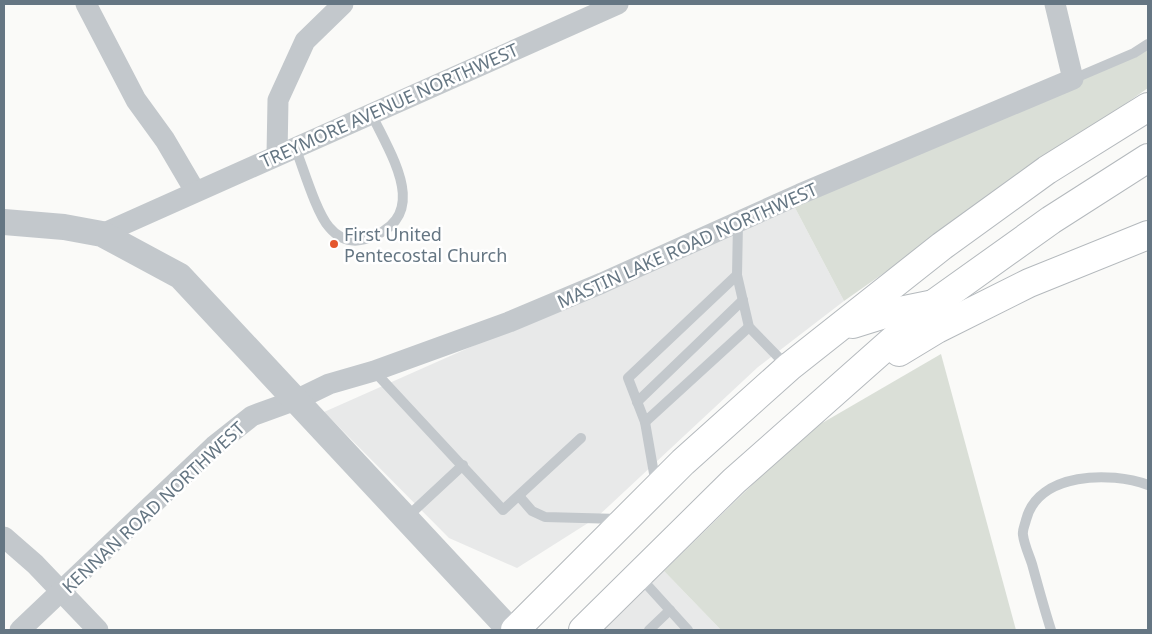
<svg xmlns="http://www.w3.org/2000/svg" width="1152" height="634" viewBox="0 0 1152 634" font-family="'Noto Sans',sans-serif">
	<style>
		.built { fill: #e8e9e9 }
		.green { fill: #dadfd7 }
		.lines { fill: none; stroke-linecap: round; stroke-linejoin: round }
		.trunk-casing { stroke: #b4b9bd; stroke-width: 30 }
		.service { stroke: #c3c8cc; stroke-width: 10 }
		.minor { stroke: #c3c8cc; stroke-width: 21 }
		.tertiary { stroke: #c3c8cc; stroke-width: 26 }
		.trunk { stroke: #fff; stroke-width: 28 }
		.poi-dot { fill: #e4572e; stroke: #fff; stroke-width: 2 }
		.labels { text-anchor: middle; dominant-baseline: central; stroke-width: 5; stroke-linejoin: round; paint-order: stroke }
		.street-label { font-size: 18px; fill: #657683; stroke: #fff }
		.poi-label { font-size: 18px; fill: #657683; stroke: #fff; text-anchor: start }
	</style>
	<rect width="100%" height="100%" fill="#fafaf8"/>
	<g class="built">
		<path d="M793 204 844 301 758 367 596 518 517 568 449 538 324 412Z"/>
		<path d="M664 571 721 630H601Z"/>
	</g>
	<g class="green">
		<path d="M1148 46V88L844 301 793 204Z"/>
		<path d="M941 354 1016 630H721L664 571 805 433Z"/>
	</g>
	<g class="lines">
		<g class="trunk-casing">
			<g id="trunk">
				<path d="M853 324 885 314 934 304"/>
				<path d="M899 352 937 329 1029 283 1148 235"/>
				<path d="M515 630 683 462 789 367 942 246 1047 170 1148 107"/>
				<path d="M583 630 734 481 935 303 1051 220 1148 158"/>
			</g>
		</g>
		<g class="service">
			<path d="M1073 79 1134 53 1148 44"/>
			<path d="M295 147C303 167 316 212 329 227 339 239 352 243 366 239 434 217 391 156 371 113"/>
			<path d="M738 223 737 275 749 327 788 367"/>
			<path d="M374 371 503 510 581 438"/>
			<path d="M637 402 743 300"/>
			<path d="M645 422 749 327"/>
			<path d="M656 485 645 422 628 378 737 275"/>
			<path d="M519 496 532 511 545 517 619 519"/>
			<path d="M406 518 463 465"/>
			<path d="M639 576 688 630"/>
			<path d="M649 630 670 610"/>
			<path d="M1051 630C1044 608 1038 586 1032 564 1029 555 1024 544 1023 535 1022 530 1025 525 1026 520 1038 472 1111 471 1148 485"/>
		</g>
		<g class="minor">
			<path d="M86 4 136 100 165 140 195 191"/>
			<path d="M277 155 278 100 305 41 343 4"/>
			<path d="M102 234 618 4"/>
			<path d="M4 537 35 564 98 630"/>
			<path d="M20 630 214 446 252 416 296 400 329 384 374 371 509 322 602 283 800 194 1073 79 1055 4"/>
		</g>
		<path class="tertiary" d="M4 222 64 227 102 234 180 276 510 630"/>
		<use href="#trunk" class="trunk"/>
	</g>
	<circle class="poi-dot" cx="334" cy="244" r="5"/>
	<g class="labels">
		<g class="street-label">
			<text transform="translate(389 105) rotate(-24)">TREYMORE AVENUE NORTHWEST</text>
			<text transform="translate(687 245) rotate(-24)">MASTIN LAKE ROAD NORTHWEST</text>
			<text transform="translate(153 507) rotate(-43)">KENNAN ROAD NORTHWEST</text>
		</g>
		<g class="poi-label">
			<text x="344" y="234">First United<tspan x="344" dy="21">Pentecostal Church</tspan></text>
		</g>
	</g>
	<rect width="1152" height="634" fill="none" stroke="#657683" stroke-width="10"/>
</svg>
